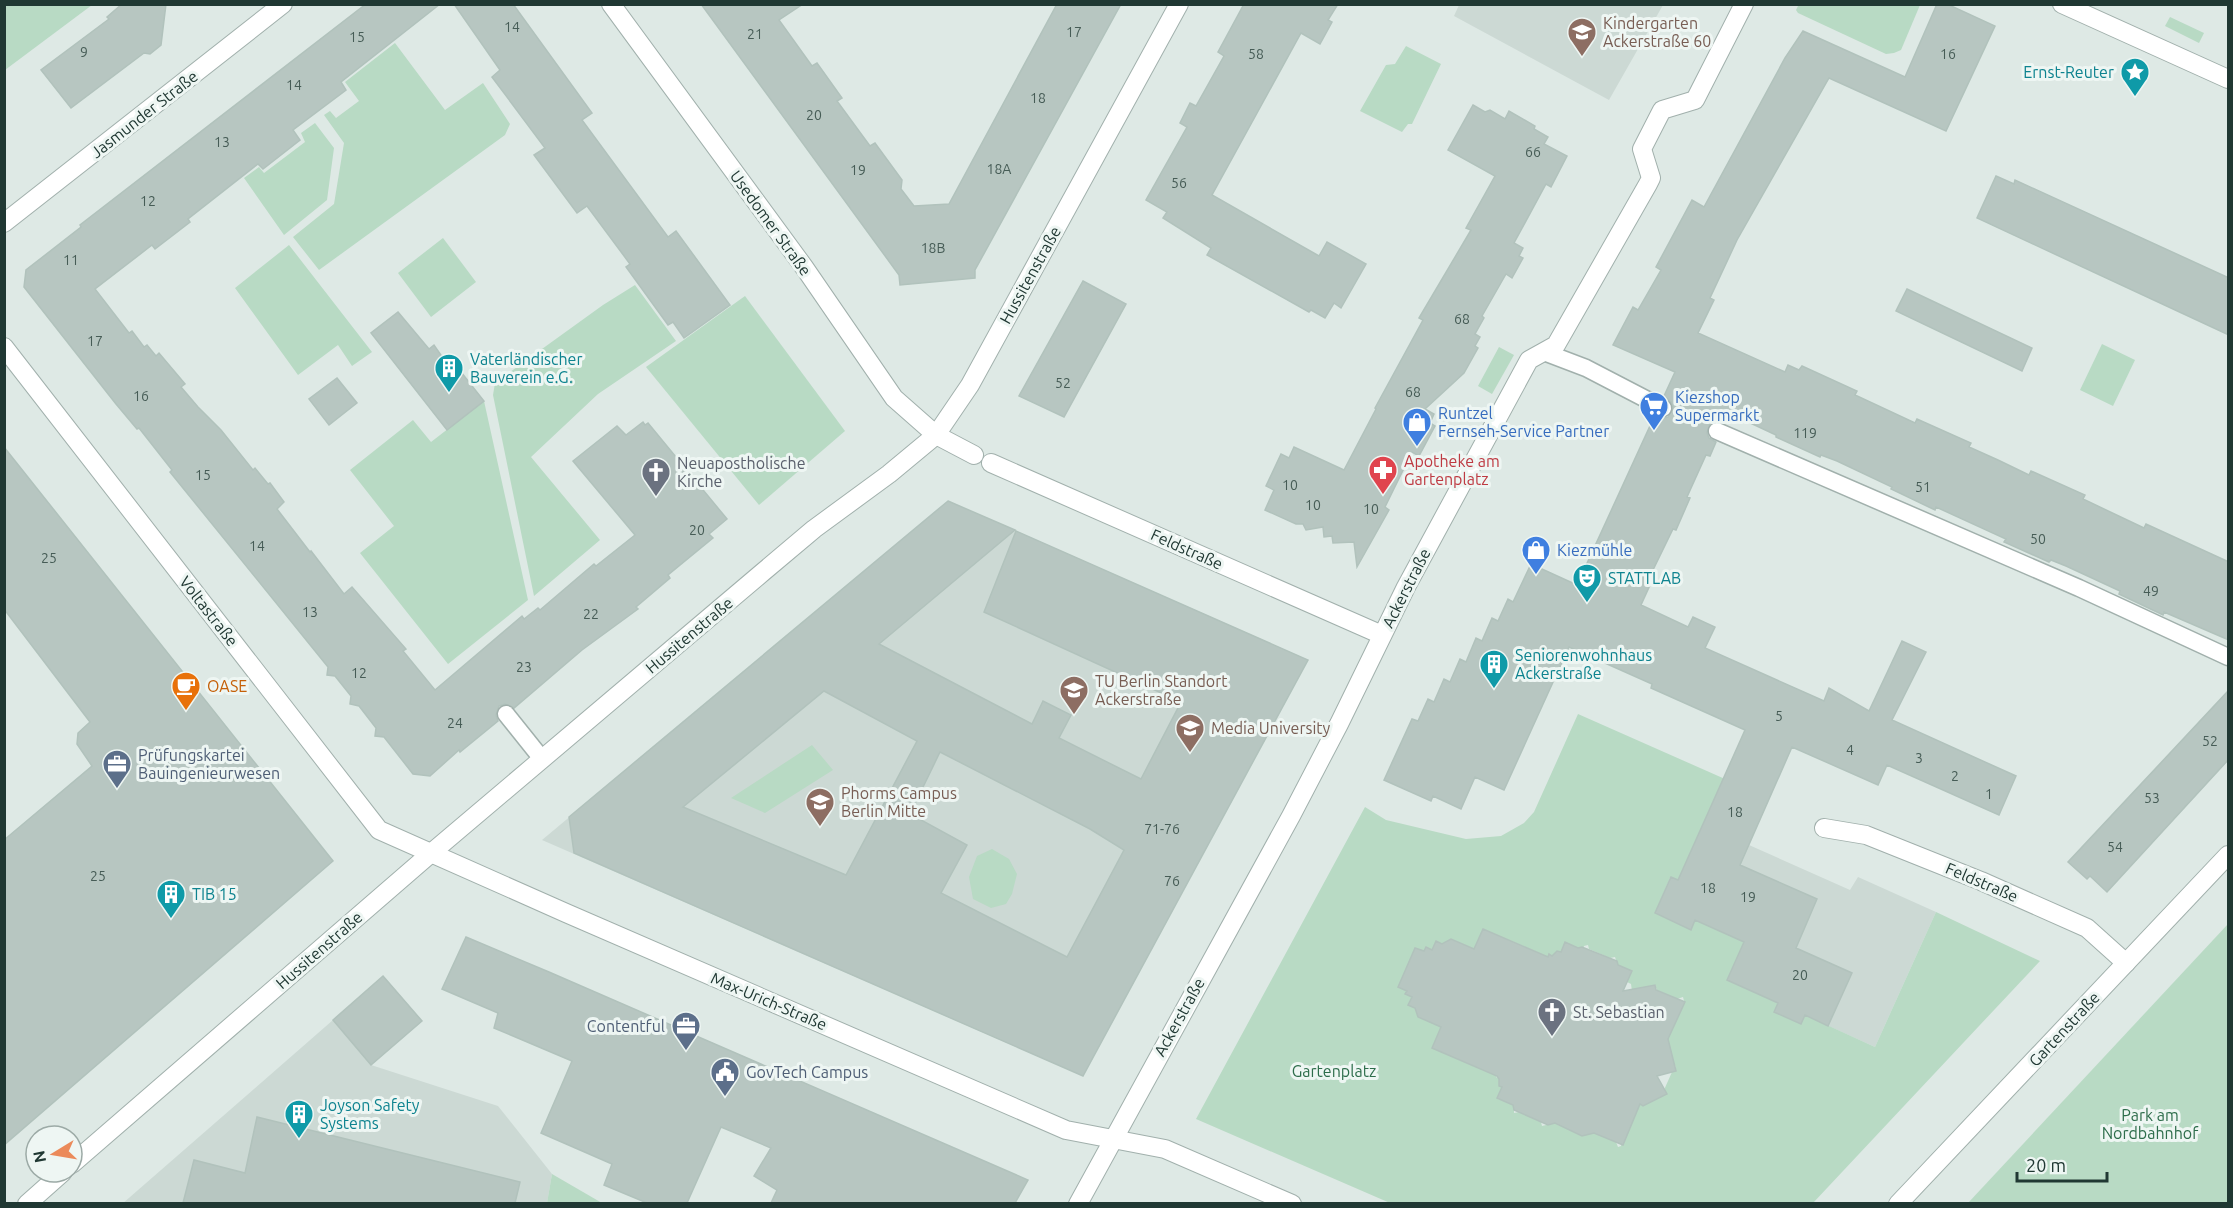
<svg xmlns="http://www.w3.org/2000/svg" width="2233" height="1208" viewBox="0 0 2233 1208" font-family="Ubuntu,sans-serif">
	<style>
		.built { fill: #ccd9d4 }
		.green { fill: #b8dac4; fill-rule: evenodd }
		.building { fill: #b7c6c1; stroke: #b1c2bc; stroke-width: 1.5; fill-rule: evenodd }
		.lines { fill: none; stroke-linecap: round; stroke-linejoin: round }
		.service-casing { stroke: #a1b0ac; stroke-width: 19 }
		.minor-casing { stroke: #a1b0ac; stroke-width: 20 }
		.tertiary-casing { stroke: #a1b0ac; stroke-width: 20 }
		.service { stroke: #fff; stroke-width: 16 }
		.minor { stroke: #fff; stroke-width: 18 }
		.tertiary { stroke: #fff; stroke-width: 18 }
		.labels { text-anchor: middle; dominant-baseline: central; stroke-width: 6; stroke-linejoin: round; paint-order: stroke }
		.number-label { font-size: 14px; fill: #465c56 }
		.education-label { font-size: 16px; fill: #785e54; stroke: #eef6f3; text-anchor: start }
		.culture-label { font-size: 16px; fill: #0d838f; stroke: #eef6f3; text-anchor: start }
		.street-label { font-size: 16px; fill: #203833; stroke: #eef6f3 }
		.shop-label { font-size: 16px; fill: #366cbe; stroke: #eef6f3; text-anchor: start }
		.health-label { font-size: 16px; fill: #be3a42; stroke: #eef6f3; text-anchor: start }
		.worship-label { font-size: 16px; fill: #5b616d; stroke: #eef6f3; text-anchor: start }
		.food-label { font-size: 16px; fill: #c56008; stroke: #eef6f3; text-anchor: start }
		.service-label { font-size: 16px; fill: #4e5e75; stroke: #eef6f3; text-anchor: start }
		.park-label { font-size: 16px; fill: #2d6d4b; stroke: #eef6f3 }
	</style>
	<rect width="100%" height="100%" fill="#dee9e5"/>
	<g class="built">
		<path d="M1459 5V4L1663 5 1609 100 1454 16Z"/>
		<path d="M948 501 1308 660 1083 1076 542 840Z"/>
		<path d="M1749 845 1850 890 1858 877 1936 912 1875 1047 1727 980 1655 913 1671 877Z"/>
		<path d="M333 1020 371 1065 498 1106 552 1174 547 1203 122 1204Z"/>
	</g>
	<g class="green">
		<path d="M5 4H92V5L5 70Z"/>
		<path d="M1799 4H1920V5L1901 50 1894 53 1886 54 1798 13 1796 10Z"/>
		<path d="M2170 17 2204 33 2199 43 2165 26Z"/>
		<path d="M395 43 445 110 483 83 510 124 505 135 319 270 293 237 334 204 344 143 324 115 330 111 336 118 359 101 345 82Z"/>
		<path d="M1406 46 1441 64 1412 124H1408L1402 132 1360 111 1386 65 1395 64Z"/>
		<path d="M315 123 334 148 327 200 284 235 244 178 259 167 264 173 305 142 301 133Z"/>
		<path d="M443 238 476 282 431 317 398 273Z"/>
		<path d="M289 245 372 352 352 366 338 345 298 375 235 288Z"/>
		<path d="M635 285 676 341 598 394 531 457 600 540 534 596 493 395 495 383 603 305Z"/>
		<path d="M745 296 845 431 759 505 646 367Z"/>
		<path d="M2102 344 2135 360 2113 406 2080 390Z"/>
		<path d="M1499 347 1514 355 1492 394 1478 386Z"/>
		<path d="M484 401 528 600 448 664 360 553 394 526 350 470 413 420 431 442Z"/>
		<path d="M1578 714 1725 779 1678 880 1670 878 1655 913 1695 920 1744 942 1727 980 1778 1003 1774 1012 1801 1024 1805 1015 1875 1047 1936 912 2040 961 1813 1203H1390L1196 1119 1365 807 1386 820 1466 839 1501 836 1524 823 1534 812ZM1483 929 1537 952 1547 959 1549 954 1552 956 1557 951 1561 952 1565 942 1583 953 1584 946 1588 945 1589 949 1610 958 1615 957 1616 960 1613 961 1625 971 1627 982 1631 984 1632 991 1655 985 1657 990 1677 999 1683 997 1684 1001 1680 1003 1678 1018 1666 1034 1668 1040 1663 1042 1671 1066 1675 1065 1676 1070 1672 1072 1664 1090 1642 1100 1641 1105 1637 1103 1639 1108 1633 1111 1630 1129 1626 1128 1621 1140V1146L1618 1147 1616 1142 1594 1133 1558 1125 1559 1122 1546 1121V1125L1542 1126 1541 1122 1519 1112 1514 1113V1109L1518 1104 1498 1099 1502 1087 1499 1086V1079L1496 1077 1498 1073 1487 1068 1486 1071 1456 1058 1457 1055 1441 1048 1439 1051 1432 1048 1441 1027 1437 1025 1436 1017 1430 1022 1418 1017 1415 1008 1408 1005 1412 997 1406 994 1407 991 1399 986 1415 948 1424 951 1426 947 1432 950 1436 941 1442 944 1451 939 1474 949Z"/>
		<path d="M812 745 833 770 765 813 731 798Z"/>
		<path d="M992 849 1009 859 1017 874 1012 894 1006 904 991 908 973 899 969 877 977 856Z"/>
		<path d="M2228 924V1203H1968Z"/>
		<path d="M552 1174 602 1203H547Z"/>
	</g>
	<g class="building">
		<path d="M122 4H166L161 45 150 54 144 53 71 108 41 70 109 19 107 17Z"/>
		<path d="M366 4H440L341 82 346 90 293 130 300 140 263 169 258 164 188 219 190 222 155 249 152 245 95 289 129 333 132 331 144 347 147 345 156 356 159 353 185 384 181 387 198 407 221 430 253 470 255 468 268 484 270 483 284 502 277 509 310 552 311 551 344 594 352 587 406 649 403 651 435 690 522 616 524 619 538 608 540 610 581 575 594 564 596 566 635 535 573 461 617 426 626 435 643 422 645 425 648 423 727 519 709 534 713 538 668 575 670 578 636 607 638 609 582 650 514 708 505 704 499 706 496 715 498 721 460 752 459 750 430 776 413 774 384 737 375 736 376 728 359 706 350 704 351 696 335 676 327 675 328 667 170 472 172 470 139 428 137 429 116 404 24 287 26 270 81 227 80 225Z"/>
		<path d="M454 4H513L592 113 582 120 668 237 676 231 730 305 684 338 673 322 668 325 626 267 630 264 587 206 577 213 534 155 545 148 492 77 500 70Z"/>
		<path d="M701 4H803L779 20 812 66 817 63 842 98 837 101 870 146 875 143 902 180 901 189 914 206 949 204 1057 4H1121L975 270V278L900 285 899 275Z"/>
		<path d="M1244 4H1338L1328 20 1332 22 1320 44 1301 33 1212 195 1319 256 1327 242 1366 264 1341 308 1334 303 1325 318 1311 310 1309 312 1207 255 1211 248 1163 218 1167 212 1146 200 1187 127 1180 123 1190 103 1196 106 1224 56 1218 52Z"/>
		<path d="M1937 4H1947L1995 26 1946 131 1829 78 1737 240 1710 298 1714 300 1698 333 1785 372 1788 365 1799 370 1802 366 1857 391 1855 395 1915 423 1917 419 1971 443 1969 447 1998 460 2029 475 2031 471 2085 495 2083 499 2144 528 2146 524 2229 562V640L2164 612 2163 615 2119 594 2120 591 2066 566 2051 560 2049 562 2004 542 2006 539 1936 507 1935 510 1891 489 1892 487 1837 461 1821 455 1820 457 1776 437V435L1729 413 1724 423 1716 421 1710 423 1707 433 1709 438 1716 442 1710 456 1706 455 1687 497 1690 498 1676 530 1673 529 1653 570 1656 572 1641 605 1688 627 1693 617 1715 627 1705 648 1824 701 1829 688 1869 711 1902 641 1926 652 1892 720 2016 776 1999 815 1887 765 1878 785 1792 747 1740 865 1817 899 1796 948 1852 973 1828 1026 1805 1015 1801 1024 1774 1012 1778 1003 1727 980 1744 942 1695 920 1691 930 1655 913 1671 877 1678 880 1745 730 1651 688 1652 684 1569 647 1504 790 1475 777 1461 809 1433 796 1431 801 1384 780 1412 719 1418 721 1428 699 1434 702 1444 679 1450 682 1460 659 1466 662 1476 638 1482 641 1492 618 1498 621 1508 599 1513 602 1531 564 1577 585 1655 415 1663 418 1668 417 1673 408 1671 402 1664 396 1675 372 1613 345 1633 307 1638 310 1661 270 1656 267 1692 200 1704 207 1785 58 1803 31 1905 77Z"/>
		<path d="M1473 105 1485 112 1490 110 1505 119 1509 111 1535 126 1534 129 1548 137 1544 144 1567 156 1551 187 1546 184 1514 243 1523 248 1519 256 1523 258 1512 278 1506 274 1482 316 1484 318 1475 334 1480 337 1475 346 1478 348 1464 373 1425 409 1434 414 1430 423 1435 426 1419 456 1412 452 1385 507 1389 510 1357 567 1354 542 1333 543 1332 536 1324 537 1323 527 1306 530 1303 524H1296L1265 510 1274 490 1266 486 1281 454 1289 458 1294 447 1344 470 1376 409 1375 408 1423 320 1419 318 1471 230 1466 228 1495 176 1448 150Z"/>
		<path d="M1996 176 2014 184 2015 180 2229 278V335L1977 218Z"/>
		<path d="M1083 281 1126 304 1064 417 1019 396Z"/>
		<path d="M1907 289 2032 348 2022 371 1896 311Z"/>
		<path d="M398 312 429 349 434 345 445 361 450 358 484 401 447 430 371 333Z"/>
		<path d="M337 378 357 403 329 425 309 399Z"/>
		<path d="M4 447 333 861 4 1145V840L92 766 77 744 78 733 90 722 4 609Z"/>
		<path d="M948 501 1015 530 879 644 1032 724 1043 701 1071 715 1059 738 1141 779 1181 702 984 612 1016 531 1308 660 1083 1076 574 853 569 817ZM824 691 917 741 846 875 683 807ZM940 752 1090 829 1124 850 1067 957 941 893 967 845 910 814Z"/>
		<path d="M2229 690V759L2107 892 2090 876 2087 879 2068 862Z"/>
		<path d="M1483 929 1548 957 1549 954 1552 956 1557 951 1561 952 1565 942 1578 948 1582 947 1617 961 1618 965 1632 971 1623 991 1655 985 1656 990 1685 1002 1668 1039 1676 1071 1657 1076 1667 1094 1643 1106 1640 1104 1623 1145 1594 1133 1582 1136 1555 1123 1548 1125 1514 1110 1513 1105 1497 1098 1502 1087 1499 1086V1079L1497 1076 1432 1048 1441 1027 1418 1017 1415 1008 1408 1005 1412 997 1405 994 1407 991 1398 987 1415 948 1424 951 1426 947 1432 950 1436 941 1442 944 1451 939 1474 949Z"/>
		<path d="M466 937 549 972 1028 1180 1015 1203H771L777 1190 754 1176 771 1148 721 1127 687 1203H647L604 1185 612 1164 541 1133 572 1061 494 1028 498 1013 442 989Z"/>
		<path d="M383 976 422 1021 371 1065 333 1020Z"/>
		<path d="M257 1117 520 1182 515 1203H183L194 1160 245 1173Z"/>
	</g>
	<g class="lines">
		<g class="service-casing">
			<g id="service">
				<path d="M1544 352 1586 368 1663 408"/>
				<path d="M1717 431 2079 588 2228 657"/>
				<path d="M506 714 542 759"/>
			</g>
		</g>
		<g class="minor-casing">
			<g id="minor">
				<path d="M611 4 804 267 894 398 936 435 974 455"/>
				<path d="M2062 4 2228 79"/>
				<path d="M4 223 283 4"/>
				<path d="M4 347 379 830 566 913 1066 1130 1165 1149 1292 1204"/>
				<path d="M991 463 1382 635"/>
				<path d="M1824 828 1866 835 1981 881 2087 928 2126 963"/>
				<path d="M72 1164 430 854 763 572 814 529 889 474 936 435 970 385 1179 4"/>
				<path d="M27 1204 63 1172"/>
				<path d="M1078 1204 1291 816 1339 724 1406 587 1529 360 1556 345 1648 184 1651 178 1642 149 1662 110 1695 100 1744 4"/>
			</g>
		</g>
		<g class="tertiary-casing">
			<path id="tertiary" d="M1898 1204 2228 855"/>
		</g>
		<use href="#service" class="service"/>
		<use href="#minor" class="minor"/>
		<use href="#tertiary" class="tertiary"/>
	</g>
	<defs>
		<g id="school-pin" transform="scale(1.5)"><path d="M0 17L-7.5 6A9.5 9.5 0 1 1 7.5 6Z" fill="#8d6e63" stroke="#eef6f3"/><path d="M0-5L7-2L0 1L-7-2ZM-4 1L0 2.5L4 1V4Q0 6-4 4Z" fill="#fff"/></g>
		<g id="sight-pin" transform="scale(1.5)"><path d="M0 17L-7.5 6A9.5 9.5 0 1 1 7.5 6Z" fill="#0f9aa8" stroke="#eef6f3"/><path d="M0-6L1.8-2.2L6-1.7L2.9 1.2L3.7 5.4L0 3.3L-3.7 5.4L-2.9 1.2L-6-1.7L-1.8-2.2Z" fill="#fff"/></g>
		<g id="building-pin" transform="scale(1.5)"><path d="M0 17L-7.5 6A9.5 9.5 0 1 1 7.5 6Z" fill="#0f9aa8" stroke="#eef6f3"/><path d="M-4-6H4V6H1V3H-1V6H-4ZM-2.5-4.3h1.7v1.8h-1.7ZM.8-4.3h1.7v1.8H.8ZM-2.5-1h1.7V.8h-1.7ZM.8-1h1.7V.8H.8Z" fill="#fff"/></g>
		<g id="supermarket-pin" transform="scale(1.5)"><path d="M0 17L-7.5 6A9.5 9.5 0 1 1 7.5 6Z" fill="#3f7fe0" stroke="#eef6f3"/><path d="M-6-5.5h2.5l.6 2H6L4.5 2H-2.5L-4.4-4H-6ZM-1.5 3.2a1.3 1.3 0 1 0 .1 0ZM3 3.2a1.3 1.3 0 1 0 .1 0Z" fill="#fff"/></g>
		<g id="shop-pin" transform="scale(1.5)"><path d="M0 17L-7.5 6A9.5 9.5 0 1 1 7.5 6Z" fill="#3f7fe0" stroke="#eef6f3"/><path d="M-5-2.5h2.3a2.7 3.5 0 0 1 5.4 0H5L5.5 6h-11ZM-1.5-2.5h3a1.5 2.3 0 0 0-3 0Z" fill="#fff"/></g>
		<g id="pharmacy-pin" transform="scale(1.5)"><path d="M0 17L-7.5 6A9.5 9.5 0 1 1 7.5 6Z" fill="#e0444e" stroke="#eef6f3"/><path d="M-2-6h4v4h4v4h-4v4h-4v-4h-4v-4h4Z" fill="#fff"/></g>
		<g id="church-pin" transform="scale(1.5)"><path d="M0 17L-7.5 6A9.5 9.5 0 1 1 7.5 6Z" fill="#6b7280" stroke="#eef6f3"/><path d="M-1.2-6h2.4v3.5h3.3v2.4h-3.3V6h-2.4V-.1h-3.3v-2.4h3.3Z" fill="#fff"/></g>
		<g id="theatre-pin" transform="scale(1.5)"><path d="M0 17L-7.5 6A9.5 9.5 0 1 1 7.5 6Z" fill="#0f9aa8" stroke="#eef6f3"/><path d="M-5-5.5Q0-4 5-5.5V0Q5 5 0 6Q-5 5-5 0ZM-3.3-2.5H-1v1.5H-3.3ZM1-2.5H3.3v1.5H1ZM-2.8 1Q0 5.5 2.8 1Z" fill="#fff"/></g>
		<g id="cafe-pin" transform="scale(1.5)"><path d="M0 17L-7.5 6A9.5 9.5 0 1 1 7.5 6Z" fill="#e8710a" stroke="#eef6f3"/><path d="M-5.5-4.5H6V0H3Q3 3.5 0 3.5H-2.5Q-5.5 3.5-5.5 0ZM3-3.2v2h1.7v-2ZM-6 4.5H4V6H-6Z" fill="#fff"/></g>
		<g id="university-pin" transform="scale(1.5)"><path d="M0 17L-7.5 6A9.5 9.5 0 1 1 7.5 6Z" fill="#8d6e63" stroke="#eef6f3"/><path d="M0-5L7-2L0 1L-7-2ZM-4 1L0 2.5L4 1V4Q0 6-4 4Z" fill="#fff"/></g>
		<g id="office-pin" transform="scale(1.5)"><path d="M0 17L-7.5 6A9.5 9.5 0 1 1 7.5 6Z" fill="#5c6f8a" stroke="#eef6f3"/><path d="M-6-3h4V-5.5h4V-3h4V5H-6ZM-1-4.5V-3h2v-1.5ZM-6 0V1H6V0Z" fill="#fff"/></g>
		<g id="civic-pin" transform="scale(1.5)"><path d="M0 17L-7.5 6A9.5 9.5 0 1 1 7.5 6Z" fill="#5c6f8a" stroke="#eef6f3"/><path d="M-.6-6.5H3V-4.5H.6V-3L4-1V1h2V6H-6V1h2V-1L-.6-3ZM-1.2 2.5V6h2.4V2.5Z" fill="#fff"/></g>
	</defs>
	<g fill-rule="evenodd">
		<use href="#school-pin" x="1582" y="32"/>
		<use href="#sight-pin" x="2135" y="72"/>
		<use href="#building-pin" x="449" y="368"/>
		<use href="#supermarket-pin" x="1654" y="406"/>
		<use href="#shop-pin" x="1417" y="422"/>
		<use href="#pharmacy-pin" x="1383" y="470"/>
		<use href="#church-pin" x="656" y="472"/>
		<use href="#shop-pin" x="1536" y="550"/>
		<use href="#theatre-pin" x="1587" y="578"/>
		<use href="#building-pin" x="1494" y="664"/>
		<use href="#cafe-pin" x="186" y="686"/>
		<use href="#university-pin" x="1074" y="690"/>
		<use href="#university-pin" x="1190" y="728"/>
		<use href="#office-pin" x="117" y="764"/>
		<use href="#school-pin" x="820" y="802"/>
		<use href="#building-pin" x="171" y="894"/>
		<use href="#church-pin" x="1552" y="1012"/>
		<use href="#office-pin" x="686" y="1026"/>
		<use href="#civic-pin" x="725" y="1072"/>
		<use href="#building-pin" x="299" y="1114"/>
	</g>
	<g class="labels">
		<g class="number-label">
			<text x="512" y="27">14</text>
			<text x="1074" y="32">17</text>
			<text x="755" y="34">21</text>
			<text x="357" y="37">15</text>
			<text x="84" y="52">9</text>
			<text x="1256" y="54">58</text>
			<text x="1948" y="54">16</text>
			<text x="294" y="85">14</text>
			<text x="1038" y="98">18</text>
			<text x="814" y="115">20</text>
			<text x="222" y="142">13</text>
			<text x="1533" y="152">66</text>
			<text x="999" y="169">18A</text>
			<text x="858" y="170">19</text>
			<text x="1179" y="183">56</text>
			<text x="148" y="201">12</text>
			<text x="933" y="248">18B</text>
			<text x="71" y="260">11</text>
			<text x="1462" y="319">68</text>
			<text x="95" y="341">17</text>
			<text x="1063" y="383">52</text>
			<text x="1413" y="392">68</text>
			<text x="141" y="396">16</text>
			<text x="1805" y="433">119</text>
			<text x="203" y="475">15</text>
			<text x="1290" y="485">10</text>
			<text x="1923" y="487">51</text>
			<text x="1313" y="505">10</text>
			<text x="1371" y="509">10</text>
			<text x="697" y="530">20</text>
			<text x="2038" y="539">50</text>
			<text x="257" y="546">14</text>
			<text x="49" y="558">25</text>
			<text x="2151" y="591">49</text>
			<text x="310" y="612">13</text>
			<text x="591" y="614">22</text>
			<text x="524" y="667">23</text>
			<text x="359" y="673">12</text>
			<text x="1779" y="716">5</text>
			<text x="455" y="723">24</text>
			<text x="2210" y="741">52</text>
			<text x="1850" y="750">4</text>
			<text x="1919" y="758">3</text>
			<text x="1955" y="776">2</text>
			<text x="1989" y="794">1</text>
			<text x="2152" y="798">53</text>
			<text x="1735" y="812">18</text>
			<text x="1162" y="829">71-76</text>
			<text x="2115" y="847">54</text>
			<text x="98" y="876">25</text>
			<text x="1172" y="881">76</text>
			<text x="1708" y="888">18</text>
			<text x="1748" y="897">19</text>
			<text x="1800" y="975">20</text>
		</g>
		<g class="education-label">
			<text x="1603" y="23">Kindergarten<tspan x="1603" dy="18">Ackerstraße 60</tspan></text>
			<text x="1095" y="681">TU Berlin Standort<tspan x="1095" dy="18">Ackerstraße</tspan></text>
			<text x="1211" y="728">Media University</text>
			<text x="841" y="793">Phorms Campus<tspan x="841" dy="18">Berlin Mitte</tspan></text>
		</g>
		<g class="culture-label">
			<text x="2114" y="72" text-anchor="end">Ernst-Reuter</text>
			<text x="470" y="359">Vaterländischer<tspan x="470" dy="18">Bauverein e.G.</tspan></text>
			<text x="1608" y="578">STATTLAB</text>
			<text x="1515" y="655">Seniorenwohnhaus<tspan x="1515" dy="18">Ackerstraße</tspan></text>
			<text x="192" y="894">TIB 15</text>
			<text x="320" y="1105">Joyson Safety<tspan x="320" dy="18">Systems</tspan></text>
		</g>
		<g class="street-label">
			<text transform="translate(144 114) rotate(-38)">Jasmunder Straße</text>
			<text transform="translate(771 223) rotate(54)">Usedomer Straße</text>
			<text transform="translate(1030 275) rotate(-61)">Hussitenstraße</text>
			<text transform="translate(1187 549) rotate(24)">Feldstraße</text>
			<text transform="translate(1406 588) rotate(-63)">Ackerstraße</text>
			<text transform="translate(209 611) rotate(52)">Voltastraße</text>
			<text transform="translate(689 635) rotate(-40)">Hussitenstraße</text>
			<text transform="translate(1982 882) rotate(23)">Feldstraße</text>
			<text transform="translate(319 950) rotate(-41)">Hussitenstraße</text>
			<text transform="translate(769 1001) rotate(23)">Max-Urich-Straße</text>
			<text transform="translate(1179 1017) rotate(-61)">Ackerstraße</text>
			<text transform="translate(2064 1029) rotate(-47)">Gartenstraße</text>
		</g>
		<g class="shop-label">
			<text x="1675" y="397">Kiezshop<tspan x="1675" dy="18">Supermarkt</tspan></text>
			<text x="1438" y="413">Runtzel<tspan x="1438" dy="18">Fernseh-Service Partner</tspan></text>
			<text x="1557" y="550">Kiezmühle</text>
		</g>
		<g class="health-label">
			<text x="1404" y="461">Apotheke am<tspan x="1404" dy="18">Gartenplatz</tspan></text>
		</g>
		<g class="worship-label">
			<text x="677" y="463">Neuapostholische<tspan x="677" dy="18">Kirche</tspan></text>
			<text x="1573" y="1012">St. Sebastian</text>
		</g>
		<g class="food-label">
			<text x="207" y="686">OASE</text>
		</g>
		<g class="service-label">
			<text x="138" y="755">Prüfungskartei<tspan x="138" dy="18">Bauingenieurwesen</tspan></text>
			<text x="665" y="1026" text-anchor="end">Contentful</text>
			<text x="746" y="1072">GovTech Campus</text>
		</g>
		<g class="park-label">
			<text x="1334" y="1071">Gartenplatz</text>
			<text x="2150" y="1115">Park am<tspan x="2150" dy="18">Nordbahnhof</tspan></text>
		</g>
	</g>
	<rect width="2233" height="1208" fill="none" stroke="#203833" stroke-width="12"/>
	<g transform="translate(54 1154) rotate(259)"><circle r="28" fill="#eef6f3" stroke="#9caaa6" stroke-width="1.5"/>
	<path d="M0-4.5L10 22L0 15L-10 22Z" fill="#eb8a5a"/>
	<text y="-9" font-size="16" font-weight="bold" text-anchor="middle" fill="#203833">N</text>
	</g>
	<path d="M2017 1172v9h90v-9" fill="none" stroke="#203833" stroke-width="3"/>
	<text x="2026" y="1172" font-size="18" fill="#203833" stroke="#eef6f3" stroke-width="4.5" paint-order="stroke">20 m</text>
</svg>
